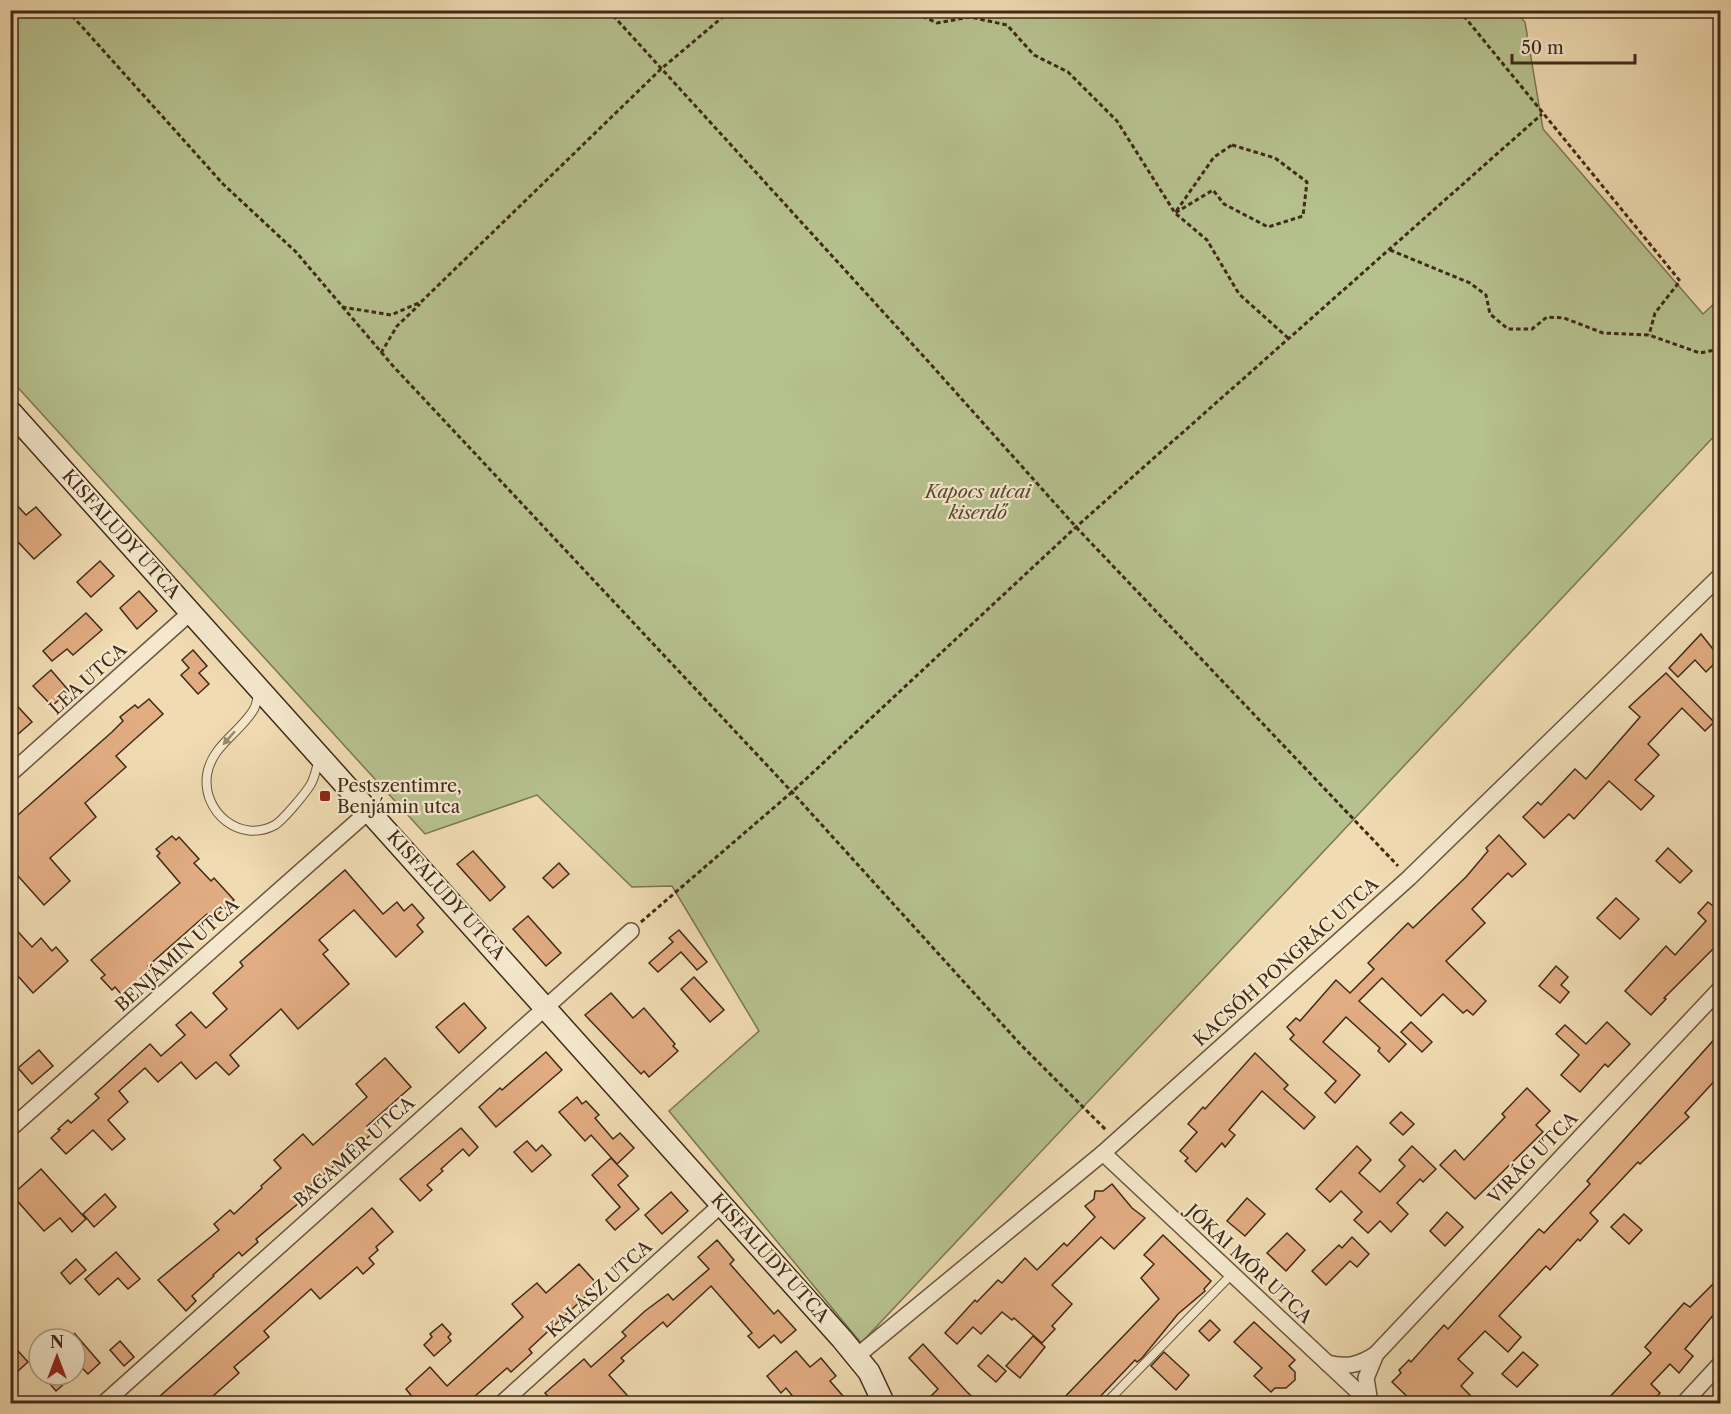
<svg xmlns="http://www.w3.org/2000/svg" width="1731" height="1414" viewBox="0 0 1731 1414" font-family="'Libre Caslon Text',serif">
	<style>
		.green { fill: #b6c18e; stroke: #7b7654; stroke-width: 1.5 }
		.building { fill: #e2ac82; stroke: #402a19; stroke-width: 1.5 }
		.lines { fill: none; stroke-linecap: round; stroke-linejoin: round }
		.lane-casing { stroke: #6c563f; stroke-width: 10 }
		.street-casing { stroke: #6c563f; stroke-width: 18 }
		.secondary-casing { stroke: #402a19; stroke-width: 24 }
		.path { stroke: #402a19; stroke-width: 3; stroke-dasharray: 4.5 3; stroke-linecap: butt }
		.lane { stroke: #f5e8cd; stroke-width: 8 }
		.street { stroke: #f5e8cd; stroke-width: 15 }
		.secondary { stroke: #f5e8cd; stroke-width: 21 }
		.oneway { fill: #9a8973 }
		.poi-dot { fill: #8f2418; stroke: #f5e8cd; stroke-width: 2 }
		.labels { text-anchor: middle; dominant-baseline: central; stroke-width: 4.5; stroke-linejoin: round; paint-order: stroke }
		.park-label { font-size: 18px; font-style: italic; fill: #584830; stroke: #f5e8cd }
		.street-label { font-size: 18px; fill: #402a19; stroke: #f5e8cd }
		.poi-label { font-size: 18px; fill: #402a19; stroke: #f5e8cd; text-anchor: start }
	</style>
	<rect width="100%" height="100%" fill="#f0dbb2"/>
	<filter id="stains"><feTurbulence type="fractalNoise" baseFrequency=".00333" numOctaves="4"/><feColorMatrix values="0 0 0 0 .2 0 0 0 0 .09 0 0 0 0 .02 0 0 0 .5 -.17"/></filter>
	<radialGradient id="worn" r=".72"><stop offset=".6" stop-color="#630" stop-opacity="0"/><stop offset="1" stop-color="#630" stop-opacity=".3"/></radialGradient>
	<path class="green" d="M11 10 1515 11 1525 22 1543 129 1703 314 1720 298V430L861 1343 669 1111 759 1031 672 886 632 887 537 795 425 834 11 380Z"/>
	<g class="building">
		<path d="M10 498 26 515 36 507 61 535 34 559 19 543 10 550Z"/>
		<path d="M100 561 114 576 91 597 77 582Z"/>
		<path d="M139 591 157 611 137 629 120 608Z"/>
		<path d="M86 613 102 630 73 655 67 649 52 661 43 651Z"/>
		<path d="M1701 634 1720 658 1706 672 1695 660 1678 677 1669 668Z"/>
		<path d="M193 650 207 666 199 673 209 684 198 694 181 675 189 668 182 660Z"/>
		<path d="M51 670 69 691 52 706 33 686Z"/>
		<path d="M1666 673 1714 722 1705 731 1682 708 1648 744 1659 755 1635 780 1654 796 1641 810 1609 781 1574 819 1569 814 1544 838 1523 817 1538 802 1541 805 1575 769 1586 779 1640 717 1629 707Z"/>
		<path d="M10 698 32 722 10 741Z"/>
		<path d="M149 699 163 714 116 756 126 767 85 803 96 817 50 858 70 881 44 905 10 867V822L112 732 123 721 120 717 135 705 138 708Z"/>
		<path d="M1499 835 1526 864 1512 877 1508 873 1472 909 1485 923 1446 961 1486 1001 1473 1015 1467 1010 1463 1013 1443 994 1421 1016 1382 978 1359 1001 1406 1044 1389 1062 1378 1051 1380 1048 1346 1017 1323 1042 1360 1075 1335 1103 1325 1093 1336 1081 1290 1039 1294 1035 1287 1027 1296 1018 1300 1021 1336 980 1350 993 1374 969 1368 963 1408 923 1413 928 1466 877 1488 851 1486 848Z"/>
		<path d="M172 836 176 840 179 837 199 859 194 863 211 881 214 878 234 900 212 920 207 914 148 966 151 969 144 975 146 978 131 992 129 989 122 995 115 987 112 990 101 978 105 975 91 960 180 883 157 856 160 853 156 849Z"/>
		<path d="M1668 848 1692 871 1680 883 1656 861Z"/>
		<path d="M473 851 505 887 490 901 457 864Z"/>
		<path d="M559 863 569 874 553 888 543 878Z"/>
		<path d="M345 870 383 914 397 902 404 911 412 904 424 918 417 925 423 932 396 957 354 910 319 940 328 950 323 954 349 984 298 1029 281 1009 230 1055 239 1066 229 1075 216 1062 196 1079 181 1062 158 1082 145 1068 119 1091 128 1102 108 1120 125 1139 112 1150 93 1130 66 1154 51 1138 60 1130 58 1129 68 1120 71 1123 99 1098 95 1094 150 1044 161 1056 185 1035 176 1025 191 1012 206 1028 227 1009 213 993 243 966 240 962Z"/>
		<path d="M1616 898 1639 919 1620 939 1597 918Z"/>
		<path d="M1708 902 1717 909 1720 905V942L1664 998 1666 999 1651 1015 1625 991 1666 946 1675 955 1706 921 1698 913Z"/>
		<path d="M528 916 561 953 546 966 513 929Z"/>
		<path d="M10 923 32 947 41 938 52 951 56 947 68 961 33 993 10 967Z"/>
		<path d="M679 930 707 962 697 970 681 952 658 972 649 963 673 942 669 938Z"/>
		<path d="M1556 966 1568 977 1561 985 1569 992 1560 1003 1539 986Z"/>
		<path d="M694 977 724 1010 710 1022 681 989Z"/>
		<path d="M611 993 633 1018 644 1008 675 1044 673 1046 678 1051 649 1077 644 1071 641 1074 585 1015Z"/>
		<path d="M464 1003 486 1028 459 1053 436 1027Z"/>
		<path d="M1411 1022 1432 1042 1422 1052 1401 1032Z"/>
		<path d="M1607 1022 1630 1044 1608 1067 1605 1064 1580 1092 1561 1075 1579 1055 1556 1034 1565 1025 1586 1044Z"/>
		<path d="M1720 1033V1075L1685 1113 1689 1117 1640 1164 1638 1162 1590 1213 1598 1221 1580 1241 1578 1239 1550 1270 1546 1266 1499 1316 1521 1337 1508 1352 1485 1331 1458 1359 1473 1373 1461 1386 1479 1404H1415L1392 1382 1401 1373 1399 1370 1409 1360 1411 1362 1444 1325 1448 1329 1539 1229 1544 1233 1590 1184 1587 1181Z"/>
		<path d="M39 1050 53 1066 32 1084 18 1068Z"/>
		<path d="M546 1052 562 1070 496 1127 479 1107 500 1088 502 1090Z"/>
		<path d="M1255 1053 1288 1085 1284 1089 1315 1117 1304 1129 1262 1091 1229 1130 1235 1135 1225 1147 1222 1143 1196 1172 1185 1161 1188 1158 1180 1151 1197 1132 1188 1124 1203 1107 1205 1109Z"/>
		<path d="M385 1058 411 1087 367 1126 373 1133 296 1198 300 1202 256 1239 258 1242 242 1256 239 1252 213 1275 214 1276 192 1296 196 1301 186 1311 158 1280 219 1230 214 1224 230 1210 234 1214 262 1188 261 1186 281 1168 274 1160 303 1134 313 1145 367 1097 356 1084Z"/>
		<path d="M1527 1088 1550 1111 1536 1125 1543 1132 1475 1199 1440 1165 1455 1150 1464 1160 1505 1117 1502 1114Z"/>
		<path d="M577 1097 582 1104 586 1101 599 1115 595 1118 613 1139 620 1133 634 1148 617 1164 591 1135 585 1141 559 1112Z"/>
		<path d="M1401 1112 1414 1124 1403 1135 1390 1123Z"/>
		<path d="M461 1128 478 1147 469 1156 463 1149 441 1169 443 1171 427 1185 432 1190 420 1201 400 1179Z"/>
		<path d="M527 1141 536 1151 542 1145 551 1155 532 1172 514 1152Z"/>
		<path d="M1357 1146 1371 1160 1359 1173 1380 1192 1405 1166 1399 1160 1412 1146 1436 1169 1423 1182 1420 1179 1397 1203 1408 1214 1391 1232 1380 1221 1368 1233 1354 1220 1362 1212 1341 1191 1330 1202 1316 1189Z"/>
		<path d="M611 1158 628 1176 618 1185 639 1209 615 1230 606 1220 620 1207 592 1175Z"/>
		<path d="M41 1169 86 1219 72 1232 60 1218 44 1231 12 1195Z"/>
		<path d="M1112 1184 1132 1208 1145 1218 1114 1249 1101 1237 1052 1285 1072 1304 1052 1326 1055 1329 1042 1343 1014 1318 1012 1320 1002 1312 981 1334 973 1327 957 1344 945 1333 975 1300 977 1302 998 1280 1002 1283 1025 1258 1037 1270 1064 1243 1067 1246 1095 1217 1085 1206 1094 1199 1095 1191H1103Z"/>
		<path d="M671 1192 688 1211 662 1234 645 1215Z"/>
		<path d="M105 1194 116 1207 94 1227 83 1214Z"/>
		<path d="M1247 1198 1265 1214 1245 1236 1227 1221Z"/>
		<path d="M372 1208 393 1232 376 1247 378 1250 369 1258 374 1264 363 1274 357 1267 320 1299 311 1289 264 1331 269 1337 234 1367 239 1373 204 1404H167L160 1396Z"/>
		<path d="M1447 1212 1463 1227 1445 1246 1430 1231Z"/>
		<path d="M1624 1214 1642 1230 1629 1244 1611 1227Z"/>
		<path d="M1287 1233 1305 1250 1286 1271 1267 1253Z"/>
		<path d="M1163 1235 1211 1281 1204 1289 1205 1291 1178 1314 1142 1358 1137 1362 1135 1360 1093 1404H1058L1159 1299 1141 1278 1154 1264 1144 1255Z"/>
		<path d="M1352 1237 1369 1254 1357 1267 1350 1261 1326 1285 1312 1271 1339 1245 1342 1248Z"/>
		<path d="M717 1240 734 1260 730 1264 774 1314 778 1310 796 1330 781 1343 774 1335 759 1348 748 1336 752 1333 711 1286 667 1327 663 1322 621 1358 624 1361 609 1375 635 1404H555L545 1393 584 1359 591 1367 626 1336 622 1332 645 1311 668 1294 673 1300 709 1269 698 1257Z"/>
		<path d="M116 1252 140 1279 128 1289 118 1278 99 1295 85 1279Z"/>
		<path d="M76 1259 86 1270 70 1284 61 1273Z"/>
		<path d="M579 1264 598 1285 529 1349 532 1353 511 1372 507 1368 466 1404H418L406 1389 430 1367 447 1386 523 1317 512 1304 537 1283 546 1293Z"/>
		<path d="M1720 1277V1307L1685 1349 1693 1356 1679 1373 1670 1364 1651 1384 1660 1393 1650 1404H1603L1651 1353 1645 1347 1684 1303 1690 1307Z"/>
		<path d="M1210 1320 1220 1330 1209 1341 1199 1331Z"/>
		<path d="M1254 1322 1295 1360 1289 1366 1295 1372V1380L1286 1388H1275L1271 1392 1254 1376 1262 1368 1234 1342Z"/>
		<path d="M442 1324 451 1334 448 1337 451 1341 434 1356 424 1345 432 1337 430 1334Z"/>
		<path d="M75 1334 100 1363 88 1374 82 1368 75 1374Z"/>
		<path d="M1033 1336 1045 1347 1020 1378 1006 1366Z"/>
		<path d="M120 1341 134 1357 124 1366 110 1350Z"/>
		<path d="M10 1342 28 1362 10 1378Z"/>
		<path d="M923 1344 967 1392 980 1404H923L938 1389 909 1358Z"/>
		<path d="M796 1351 810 1367 821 1358 836 1376 830 1381 850 1404H799L786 1388 781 1393 767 1376Z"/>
		<path d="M1164 1352 1189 1375 1176 1390 1151 1366Z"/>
		<path d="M1523 1352 1538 1365 1517 1387 1502 1374Z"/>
		<path d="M988 1355 1006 1371 996 1382 978 1366Z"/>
		<path d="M42 1375H74L56 1391Z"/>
	</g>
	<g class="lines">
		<g class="lane-casing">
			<g id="lane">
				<path d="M259 691C257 697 257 704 254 709 241 732 211 746 207 775 202 812 240 844 275 825 283 820 305 794 311 784 315 777 317 766 319 758"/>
				<path d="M1105 1404 1231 1275"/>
			</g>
		</g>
		<g class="street-casing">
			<g id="street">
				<path d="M10 774 191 612"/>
				<path d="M10 1129 370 810"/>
				<path d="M1103 1153 1370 1403"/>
				<path d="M857 1356 1103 1153 1409 878 1720 576"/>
				<path d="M1327 1363C1346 1368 1360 1365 1376 1354"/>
				<path d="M1370 1403 1366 1378 1376 1354 1720 989"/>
				<path d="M103 1404 631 931"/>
				<path d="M501 1404 722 1204"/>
				<path d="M1683 1404 1720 1364"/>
			</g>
		</g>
		<g class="secondary-casing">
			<path id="secondary" d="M10 411 842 1339 869 1372 884 1404"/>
		</g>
		<g class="path">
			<path d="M67 10 223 184 296 252 393 366 792 792 1021 1045 1107 1131"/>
			<path d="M608 10 926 359 1076 527 1398 866"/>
			<path d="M909 10 937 23 970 17 1007 25 1034 55 1068 72 1117 121 1175 213 1207 240 1239 294 1288 338"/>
			<path d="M1459 10 1680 281 1655 313 1649 335"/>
			<path d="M1232 145 1275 158 1307 182 1303 216 1268 227 1224 204 1213 190 1175 213 1214 157Z"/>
			<path d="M1390 250 1470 283 1486 295 1490 314 1508 329H1532L1547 317 1564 318 1603 333 1649 335 1700 353 1720 349"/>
			<path d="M342 307 391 315 421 302 661 69 731 10"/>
			<path d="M381 353 397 326 420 304"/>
			<path d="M641 922 792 792 1076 527 1542 114"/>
		</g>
		<use href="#lane" class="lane"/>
		<use href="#street" class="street"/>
		<use href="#secondary" class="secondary"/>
	</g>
	<defs><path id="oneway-solid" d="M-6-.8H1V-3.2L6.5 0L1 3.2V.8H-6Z" transform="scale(1.5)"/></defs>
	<use class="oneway" href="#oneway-solid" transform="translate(229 738) rotate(131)"/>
	<rect class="poi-dot" x="319" y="790" width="12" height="12" rx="3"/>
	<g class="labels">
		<g class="park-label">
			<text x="978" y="492">Kapocs utcai<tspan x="978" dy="21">kiserdő</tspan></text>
		</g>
		<g class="street-label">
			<text transform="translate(121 534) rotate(48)">KISFALUDY UTCA</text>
			<text transform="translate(88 679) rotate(-42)">LEA UTCA</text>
			<text transform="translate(446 895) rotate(48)">KISFALUDY UTCA</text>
			<text transform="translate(177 955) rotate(-42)">BENJÁMIN UTCA</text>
			<text transform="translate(1286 962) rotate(-42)">KACSÓH PONGRÁC UTCA</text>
			<text transform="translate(354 1152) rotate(-42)">BAGAMÉR UTCA</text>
			<text transform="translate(1533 1158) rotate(-46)">VIRÁG UTCA</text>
			<text transform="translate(770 1258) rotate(48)">KISFALUDY UTCA</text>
			<text transform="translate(1249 1264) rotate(43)">JÓKAI MÓR UTCA</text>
			<text transform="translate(599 1289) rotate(-42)">KALÁSZ UTCA</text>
		</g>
		<g class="poi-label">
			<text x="337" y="786">Pestszentimre,<tspan x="337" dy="21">Benjámin utca</tspan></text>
		</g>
	</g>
	<rect width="1731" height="1414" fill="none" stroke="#f0dbb2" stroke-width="36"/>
	<rect x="12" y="12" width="1707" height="1390" fill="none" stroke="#402a19" stroke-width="3"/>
	<rect x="18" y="18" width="1695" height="1378" fill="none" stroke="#402a19" stroke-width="1.5"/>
	<g transform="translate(57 1357)"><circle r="28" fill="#f5e8cd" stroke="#ad9c85" stroke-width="1.5"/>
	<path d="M0-4.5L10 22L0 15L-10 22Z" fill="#8f2418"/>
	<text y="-9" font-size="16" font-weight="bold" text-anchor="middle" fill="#402a19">N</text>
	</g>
	<path d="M1512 54v9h123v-9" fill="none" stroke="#402a19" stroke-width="3"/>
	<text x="1521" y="54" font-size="18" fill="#402a19" stroke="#f5e8cd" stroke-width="4.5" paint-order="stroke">50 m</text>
	<rect width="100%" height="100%" filter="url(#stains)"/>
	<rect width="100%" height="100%" fill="url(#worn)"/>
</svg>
